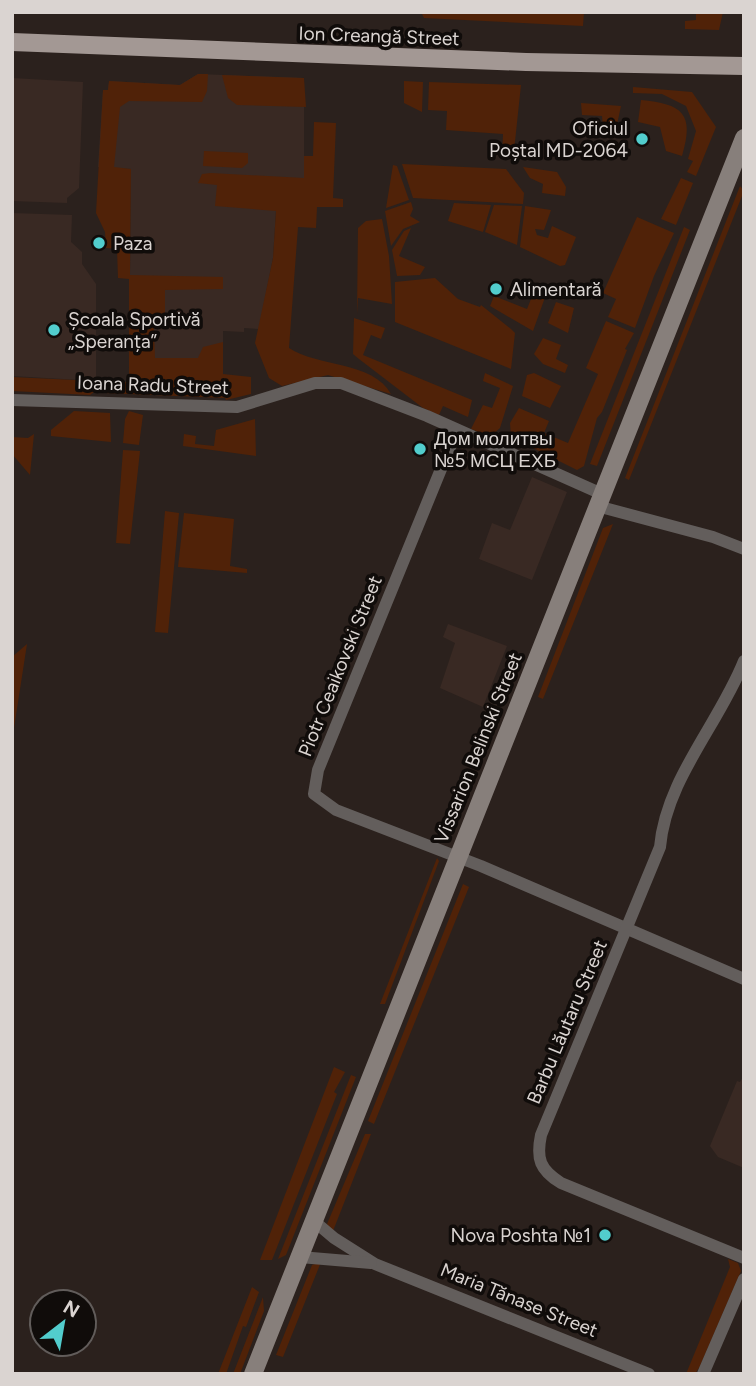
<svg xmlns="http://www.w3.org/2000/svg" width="756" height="1386" viewBox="0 0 756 1386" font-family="Figtree,sans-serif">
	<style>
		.built { fill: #392923 }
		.green { fill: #502208 }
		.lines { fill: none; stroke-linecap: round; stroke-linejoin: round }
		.minor { stroke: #635e5c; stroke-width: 12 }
		.secondary { stroke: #877f7b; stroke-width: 18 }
		.primary { stroke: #a39894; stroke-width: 18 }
		.poi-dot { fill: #52cdcd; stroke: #100c0a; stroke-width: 2.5 }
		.labels { text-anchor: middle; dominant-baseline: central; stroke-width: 7; stroke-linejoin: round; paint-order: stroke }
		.street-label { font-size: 19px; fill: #dad4d1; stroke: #100c0a }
		.poi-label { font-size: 19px; fill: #dad4d1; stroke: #100c0a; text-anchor: start }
	</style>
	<rect width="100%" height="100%" fill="#2b211d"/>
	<g class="built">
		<path d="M198 74 304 78V178L276 211 273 258 259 329 244 328V332L223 331V374L129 368 131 169 98 167 103 90H108L109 81 180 85Z"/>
		<path d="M12 78 83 82 79 188 67 198V203L12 201Z"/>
		<path d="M12 213 72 215 71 242 82 252V264L96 284V381L12 376Z"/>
		<path d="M532 477 567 492 532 580 479 559 492 523 510 530Z"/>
		<path d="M448 624 507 646 483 707 440 688 455 643 443 637Z"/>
		<path d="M744 1075V1168L718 1157 710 1146 737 1081 740 1082Z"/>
	</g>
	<g class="green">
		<path d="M421 12H584L583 26 424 18Z"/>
		<path d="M696 12H723L719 30 685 29V21L696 20Z"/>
		<path d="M198 74H208L207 91 202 102 129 101 120 107 114 167 131 169 130 275 223 277V289L165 290V328H154L155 358H198L203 347 223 342V374L251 377V394L226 400 225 398 105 393 107 382H129V279L118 278 117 249 106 248 105 232 96 213 103 90H108L109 81 180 85Z"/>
		<path d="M222 75 304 78 306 107 237 105 228 98Z"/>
		<path d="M404 81 423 82 422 112 404 103Z"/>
		<path d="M429 82 521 85 514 151 511 156 502 157 503 134 446 130 447 111 428 110Z"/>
		<path d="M633 87 692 92 716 127 696 176 687 172 693 161 688 159 696 131 686 106 662 94 633 93Z"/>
		<path d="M641 100C682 104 695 113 682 156L666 151 660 127 638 122Z"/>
		<path d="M581 103 621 106 616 129 603 128 602 116 582 115Z"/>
		<path d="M314 122 336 123 333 198 343 199V207H317L316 228 298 227 289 348C317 367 373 361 391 394L328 375 282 386 269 378 255 343 273 258 276 211 215 206 217 185 198 183 202 174 211 173 304 178V156H313Z"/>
		<path d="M204 151 248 153V163L242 168 203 166Z"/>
		<path d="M402 164 506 169 524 193 523 204 413 198Z"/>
		<path d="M393 165 397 166 409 200 386 208Z"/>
		<path d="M523 167 557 172 566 187 565 196 542 193 543 184 530 178Z"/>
		<path d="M681 178 693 183 676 225 661 219Z"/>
		<path d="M740 186 744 191 629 480 625 478Z"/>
		<path d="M411 202 413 209 410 216 420 222 403 229 391 246 385 211Z"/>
		<path d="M454 203 491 205 483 232 448 221Z"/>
		<path d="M494 205 522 206 517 245 485 232Z"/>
		<path d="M525 206 551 210 544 230 535 229 537 235 548 238 552 226 576 237 565 265 560 266 520 247Z"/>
		<path d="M637 217 674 233 654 276 635 328 608 317 616 299 603 293Z"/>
		<path d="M382 219 389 256 392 304 358 298 357 314 358 228 366 221Z"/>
		<path d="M684 227 690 230 597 466 590 464Z"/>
		<path d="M411 228 399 256 425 267 420 275 397 276 392 250 404 231Z"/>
		<path d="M435 278 458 299 480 307 481 305 511 329 515 333 511 369 395 322V282Z"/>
		<path d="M537 284 548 289 533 331 490 306 494 296 527 309Z"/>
		<path d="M556 302 574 308 568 333 548 323Z"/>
		<path d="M354 318 385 328 381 339 371 335 363 355 472 400 468 417 443 406 439 415 423 408 359 359 353 354Z"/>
		<path d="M606 321 634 333 625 349 627 350 602 412 597 418 584 466 577 470 511 437 510 423 519 408 549 421 544 433 568 443 598 374 586 368Z"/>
		<path d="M543 338 561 345 556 359 568 365 565 373 543 364 534 354Z"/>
		<path d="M485 373 513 386 500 428 490 437 471 429 483 405 492 408 500 388 483 381Z"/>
		<path d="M534 373 561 386 550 408 522 396 527 375Z"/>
		<path d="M12 377 96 381 94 392 90 395 12 391Z"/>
		<path d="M74 411 110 413 111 442 51 436V430Z"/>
		<path d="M129 411 143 415 139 445 123 443 125 419Z"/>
		<path d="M255 419 256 456 183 446 184 434 196 436 195 444 214 446 216 430Z"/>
		<path d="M34 434 30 475 12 454V437L28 438Z"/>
		<path d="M123 450 140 451 130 544 116 543Z"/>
		<path d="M165 511 179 513 168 633 155 632Z"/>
		<path d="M184 513 234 519 230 566 247 569V573L178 567Z"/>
		<path d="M613 524 543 699 538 697 603 528Z"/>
		<path d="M27 644 12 741V657Z"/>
		<path d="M437 858 439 861 385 1004H380Z"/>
		<path d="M463 884 469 887 374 1124 368 1121Z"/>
		<path d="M334 1067 345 1072 334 1092 337 1094 272 1260H260Z"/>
		<path d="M351 1075 356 1077 286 1255 278 1259Z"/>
		<path d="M365 1134H371L333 1231 327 1224Z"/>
		<path d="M728 1259 738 1263 741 1271 700 1366 695 1374H686L730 1267Z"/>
		<path d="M321 1262 283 1357 276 1355 312 1265Z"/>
		<path d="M252 1287 259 1292 246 1327 243 1326 226 1374H218Z"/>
		<path d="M263 1297 264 1311 240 1374H233Z"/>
	</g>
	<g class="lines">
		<g class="minor">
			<path d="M12 400 237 407 315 383H341L427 416 602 494"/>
			<path d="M457 430 318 770 314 794 336 810 481 866 744 979"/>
			<path d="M597 506 713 537 744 549"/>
			<path d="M744 661C719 724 666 779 660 847L541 1135C536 1159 540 1170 561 1183L744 1258"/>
			<path d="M314 1221 334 1238 375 1264 649 1374"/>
			<path d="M300 1257 371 1263"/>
			<path d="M703 1374 744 1279"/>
		</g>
		<path class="secondary" d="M253 1374 744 138"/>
		<path class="primary" d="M12 42 526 62 744 66"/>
	</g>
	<g class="poi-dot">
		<circle cx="642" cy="139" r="7"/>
		<circle cx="99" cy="243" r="7"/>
		<circle cx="496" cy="289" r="7"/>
		<circle cx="54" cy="330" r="7"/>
		<circle cx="420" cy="449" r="7"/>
		<circle cx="605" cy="1235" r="7"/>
	</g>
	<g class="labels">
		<g class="street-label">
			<text transform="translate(379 36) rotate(2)">Ion Creangă Street</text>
			<text transform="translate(153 385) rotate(2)">Ioana Radu Street</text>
			<text transform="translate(340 666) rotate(-68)">Piotr Ceaikovski Street</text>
			<text transform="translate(478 748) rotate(-68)">Vissarion Belinski Street</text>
			<text transform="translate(567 1022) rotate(-67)">Barbu Lăutaru Street</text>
			<text transform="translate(519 1300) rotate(22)">Maria Tănase Street</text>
		</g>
		<g class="poi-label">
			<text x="628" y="128" text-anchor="end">Oficiul<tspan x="628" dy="22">Poștal MD-2064</tspan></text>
			<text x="113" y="243">Paza</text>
			<text x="510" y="289">Alimentară</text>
			<text x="68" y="319">Școala Sportivă<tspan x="68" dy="22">„Speranța”</tspan></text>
			<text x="434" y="438">Дом молитвы<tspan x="434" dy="22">№5 МСЦ ЕХБ</tspan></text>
			<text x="591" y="1235" text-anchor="end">Nova Poshta №1</text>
		</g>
	</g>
	<rect width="756" height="1386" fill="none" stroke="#dad4d1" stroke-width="28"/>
	<g transform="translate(63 1323) rotate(31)"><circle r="33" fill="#100c0a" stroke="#615c5a" stroke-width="2"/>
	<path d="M0-5L12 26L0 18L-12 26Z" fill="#52cdcd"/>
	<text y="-10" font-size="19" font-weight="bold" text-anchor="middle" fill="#dad4d1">N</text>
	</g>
</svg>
